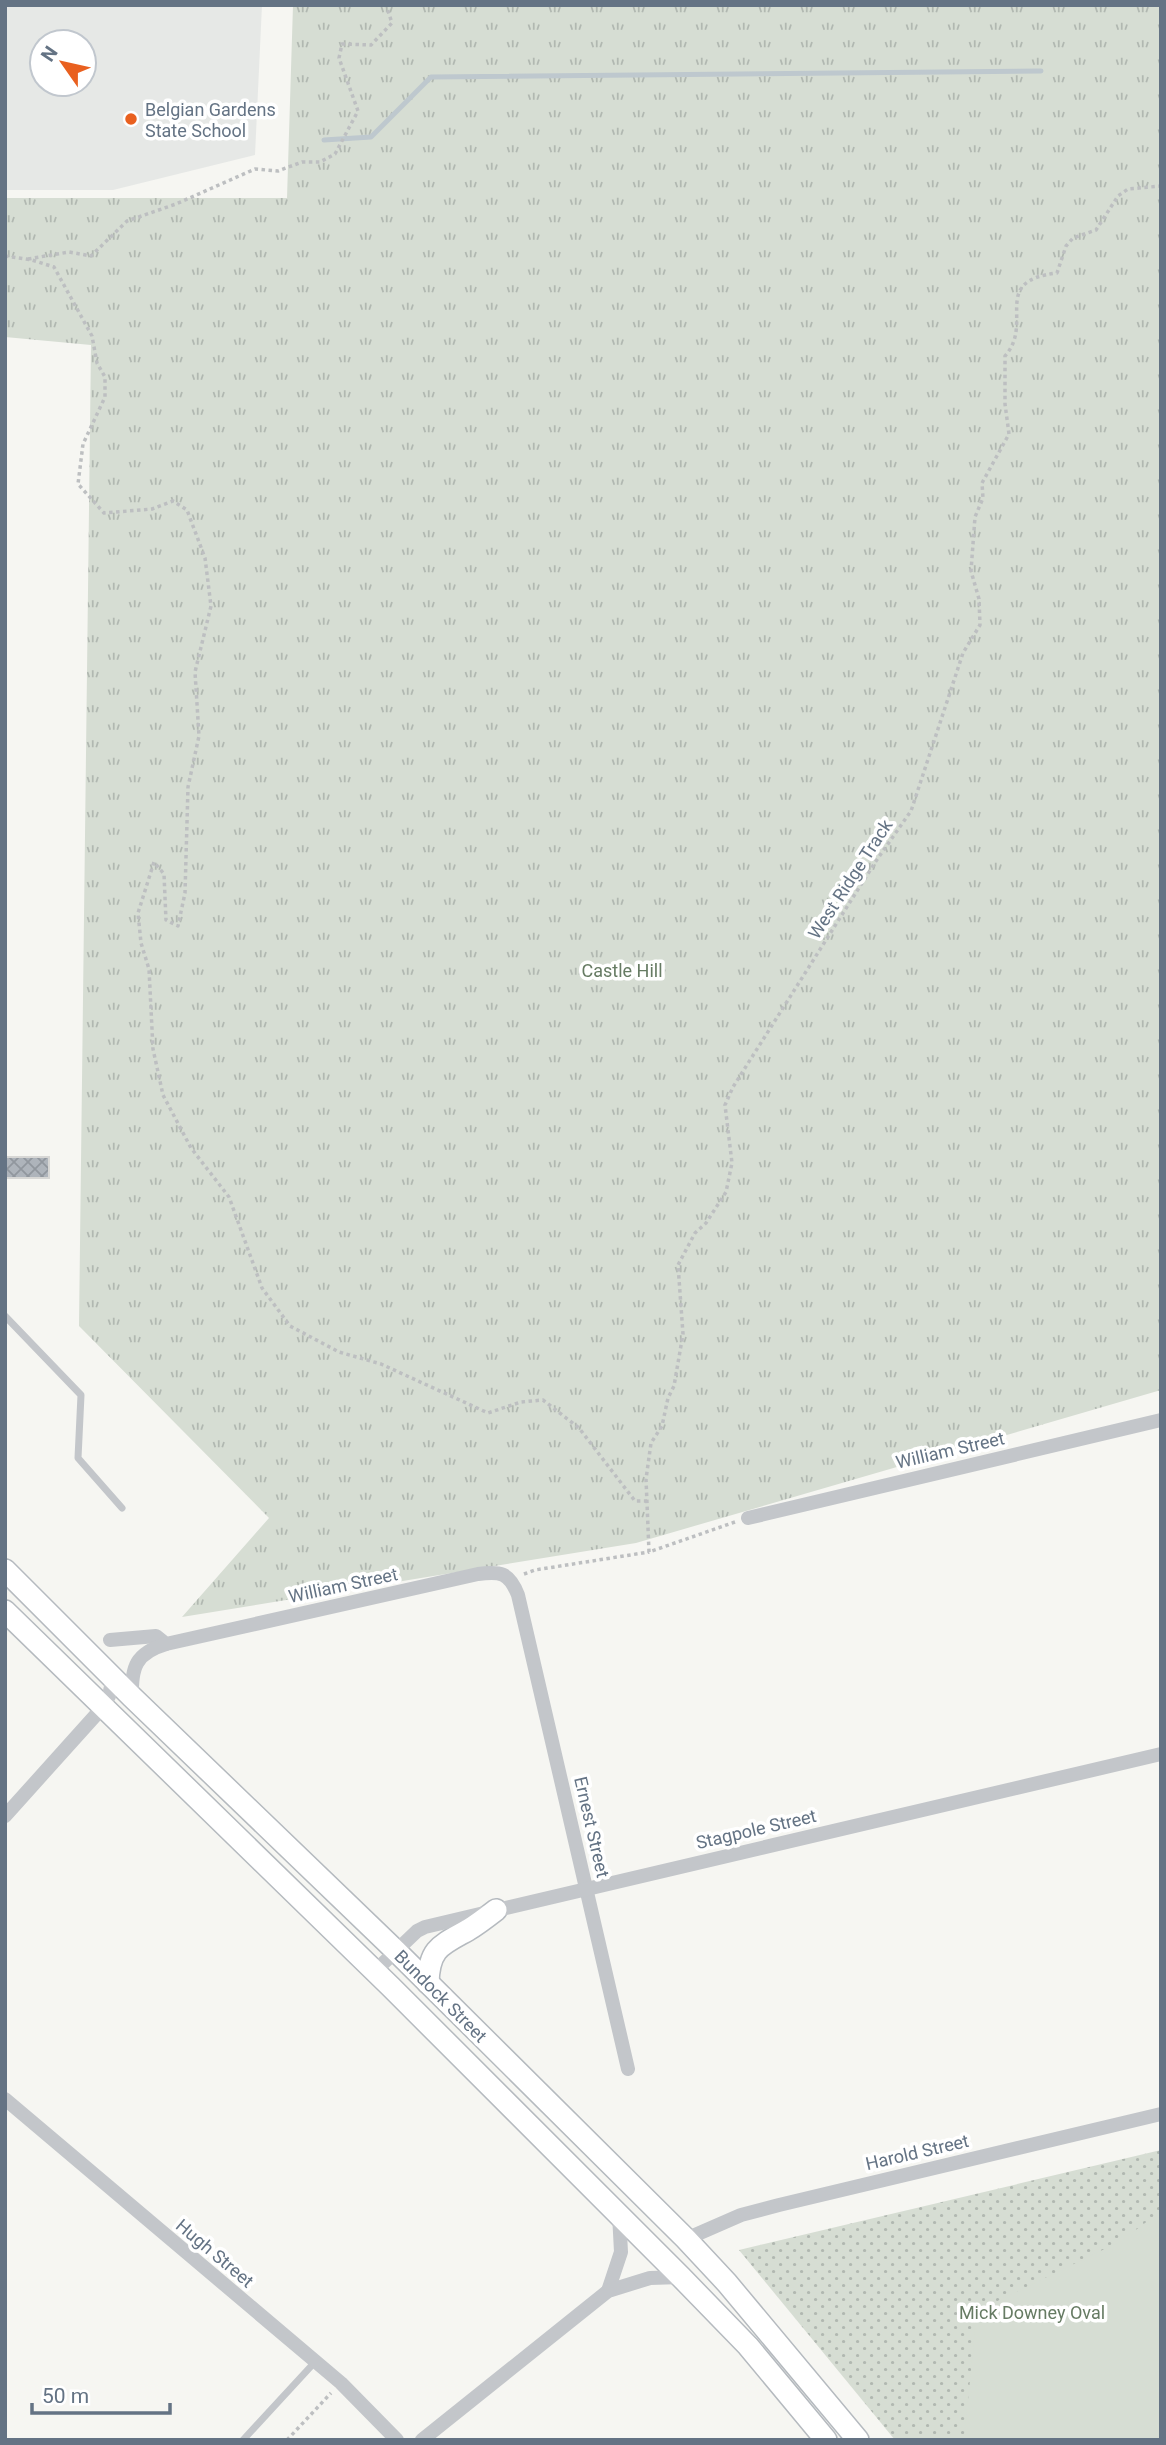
<svg xmlns="http://www.w3.org/2000/svg" width="1166" height="2445" viewBox="0 0 1166 2445" font-family="Roboto,sans-serif">
	<style>
		.built { fill: #e6e8e6; fill-rule: evenodd }
		.grass { fill: url(#grass-tufts) }
		.park { fill: url(#park-dots) }
		.pitch { fill: #d6ddd3 }
		.lines { fill: none; stroke-linecap: round; stroke-linejoin: round }
		.stream { stroke: #bec8ce; stroke-width: 5 }
		.building { fill: url(#building-cross-hatch); stroke: #d7d7d5; stroke-width: 2 }
		.secondary-casing { stroke: #b5babf; stroke-width: 24 }
		.path { stroke: #bdbfc1; stroke-width: 3.5; stroke-dasharray: 3.5 3.5; stroke-linecap: butt }
		.lane { stroke: #c3c6ca; stroke-width: 7 }
		.street { stroke: #c3c6ca; stroke-width: 14 }
		.secondary { stroke: #fff; stroke-width: 21 }
		.poi-dot { fill: #e9601f; stroke: #fff; stroke-width: 2.5 }
		.labels { text-anchor: middle; dominant-baseline: central; stroke-width: 7; stroke-linejoin: round; paint-order: stroke }
		.poi-label { font-size: 18px; fill: #647384; stroke: #fff; text-anchor: start }
		.street-label { font-size: 18px; fill: #647384; stroke: #fff }
		.park-label { font-size: 18px; fill: #667b63; stroke: #fff }
	</style>
	<defs>
		<pattern id="grass-tufts" width="24" height="20" patternUnits="userSpaceOnUse" patternTransform="scale(1.75)"><rect width="24" height="20" fill="#d6ddd3"/><path d="M3 7l-1-3M5 7V3M7 7l1-3M15 17l-1-3M17 17v-4M19 17l1-3" fill="none" stroke="#b1b8b1"/></pattern>
		<pattern id="park-dots" width="8" height="8" patternUnits="userSpaceOnUse" patternTransform="scale(1.75)"><rect width="8" height="8" fill="#d6ddd3"/><path d="M2 2h.1M6 6h.1" fill="none" stroke="#b1b8b1" stroke-width="1.8" stroke-linecap="round"/></pattern>
		<pattern id="building-cross-hatch" width="8" height="8" patternUnits="userSpaceOnUse" patternTransform="scale(1.75)"><rect width="8" height="8" fill="#aeb4bb"/><path d="M0 0l8 8M0 8l8-8" fill="none" stroke="#91979e"/></pattern>
	</defs>
	<rect width="100%" height="100%" fill="#f6f6f2"/>
	<path class="built" d="M5 5H262L255 155 113 190H5ZM42 42H84V84H42Z"/>
	<path class="grass" d="M293 5H1161V1390L636 1543 182 1617 269 1518 79 1326 91 345 5 337V198H287Z"/>
	<path class="park" d="M1161 2150V2440H895L739 2250Z"/>
	<path class="pitch" d="M1157 2214 1161 2216V2440H964L977 2311 1121 2241Z"/>
	<g class="lines">
		<path class="stream" d="M324 140 371 137 431 77 1041 71"/>
	</g>
	<rect class="building" x="5" y="1157" width="44" height="21"/>
	<g class="lines">
		<g class="secondary-casing">
			<g id="secondary">
				<path d="M5 1570 132 1697 396 1951 686 2239 727 2283 858 2440"/>
				<path d="M5 1611 391 1987 681 2277 748 2346 826 2440"/>
				<path d="M428 1983C429 1948 441 1945 468 1930 478 1924 487 1917 496 1910"/>
			</g>
		</g>
		<g class="path">
			<path d="M5 256 32 260 54 267 92 336 97 363 105 377V397L83 444 78 484 104 513 152 509 173 501 187 510 205 558 211 606 195 672 199 736 188 787 185 893 178 926 166 920 164 874 154 862 138 913 141 943 149 969 153 1049 163 1095 191 1148 229 1197 262 1288 290 1326 339 1352 381 1364 488 1413 521 1402 543 1400 579 1428 635 1501H647"/>
			<path d="M28 259 69 252 91 256 127 221 176 204 255 169 278 171 302 162H320L335 154 358 111 339 58 342 44 371 45 392 23 386 5"/>
			<path d="M735 1522 649 1552 646 1479 651 1443 662 1426 668 1398 674 1386 683 1334 678 1265 695 1233 706 1223 726 1192 732 1163 725 1105 733 1087 876 861 911 811 963 653 980 625 979 599 971 571 975 517 983 498 982 483 1009 434 1005 404V356C1035 322 989 281 1057 273L1066 246 1073 238 1096 230 1118 196 1128 189 1161 186"/>
			<path d="M524 1574 535 1570 649 1552"/>
			<path d="M287 2440 331 2393"/>
		</g>
		<g class="lane">
			<path d="M5 1316 81 1395 78 1458 122 1508"/>
			<path d="M243 2440 314 2363"/>
		</g>
		<g class="street">
			<path d="M748 1518 1161 1420"/>
			<path d="M110 1640 156 1636 166 1644 478 1574C500 1571 509 1572 518 1595L628 2069"/>
			<path d="M132 1697C131 1667 136 1653 166 1644"/>
			<path d="M5 1816 103 1707 109 1696 113 1677"/>
			<path d="M375 1971 417 1931 425 1927 1161 1754"/>
			<path d="M5 2099 341 2383 397 2440"/>
			<path d="M686 2239 741 2215 779 2205 1161 2114"/>
			<path d="M608 2291 621 2252 619 2214"/>
			<path d="M422 2440 608 2291 650 2278 681 2277"/>
		</g>
		<use href="#secondary" class="secondary"/>
	</g>
	<circle class="poi-dot" cx="131" cy="119" r="7"/>
	<g class="labels">
		<g class="poi-label">
			<text x="145" y="109">Belgian Gardens<tspan x="145" dy="21">State School</tspan></text>
		</g>
		<g class="street-label">
			<text transform="translate(850 879) rotate(-57)">West Ridge Track</text>
			<text transform="translate(950 1450) rotate(-13)">William Street</text>
			<text transform="translate(343 1585) rotate(-12)">William Street</text>
			<text transform="translate(592 1827) rotate(77)">Ernest Street</text>
			<text transform="translate(756 1829) rotate(-13)">Stagpole Street</text>
			<text transform="translate(441 1996) rotate(45)">Bundock Street</text>
			<text transform="translate(917 2152) rotate(-13)">Harold Street</text>
			<text transform="translate(215 2253) rotate(40)">Hugh Street</text>
		</g>
		<g class="park-label">
			<text x="622" y="970">Castle Hill</text>
			<text x="1032" y="2312">Mick Downey Oval</text>
		</g>
	</g>
	<rect width="1166" height="2445" fill="none" stroke="#647384" stroke-width="14"/>
	<g transform="translate(63 63) rotate(304)"><circle r="33" fill="#ffffff" stroke="#c1c7ce" stroke-width="2"/>
	<path d="M0-5L12 26L0 18L-12 26Z" fill="#e9601f"/>
	<text y="-10" font-size="19" font-weight="bold" text-anchor="middle" fill="#647384">N</text>
	</g>
	<path d="M32 2403v10h138v-10" fill="none" stroke="#647384" stroke-width="3.5"/>
	<text x="42" y="2403" font-size="21" fill="#647384" stroke="#ffffff" stroke-width="5" paint-order="stroke">50 m</text>
</svg>
